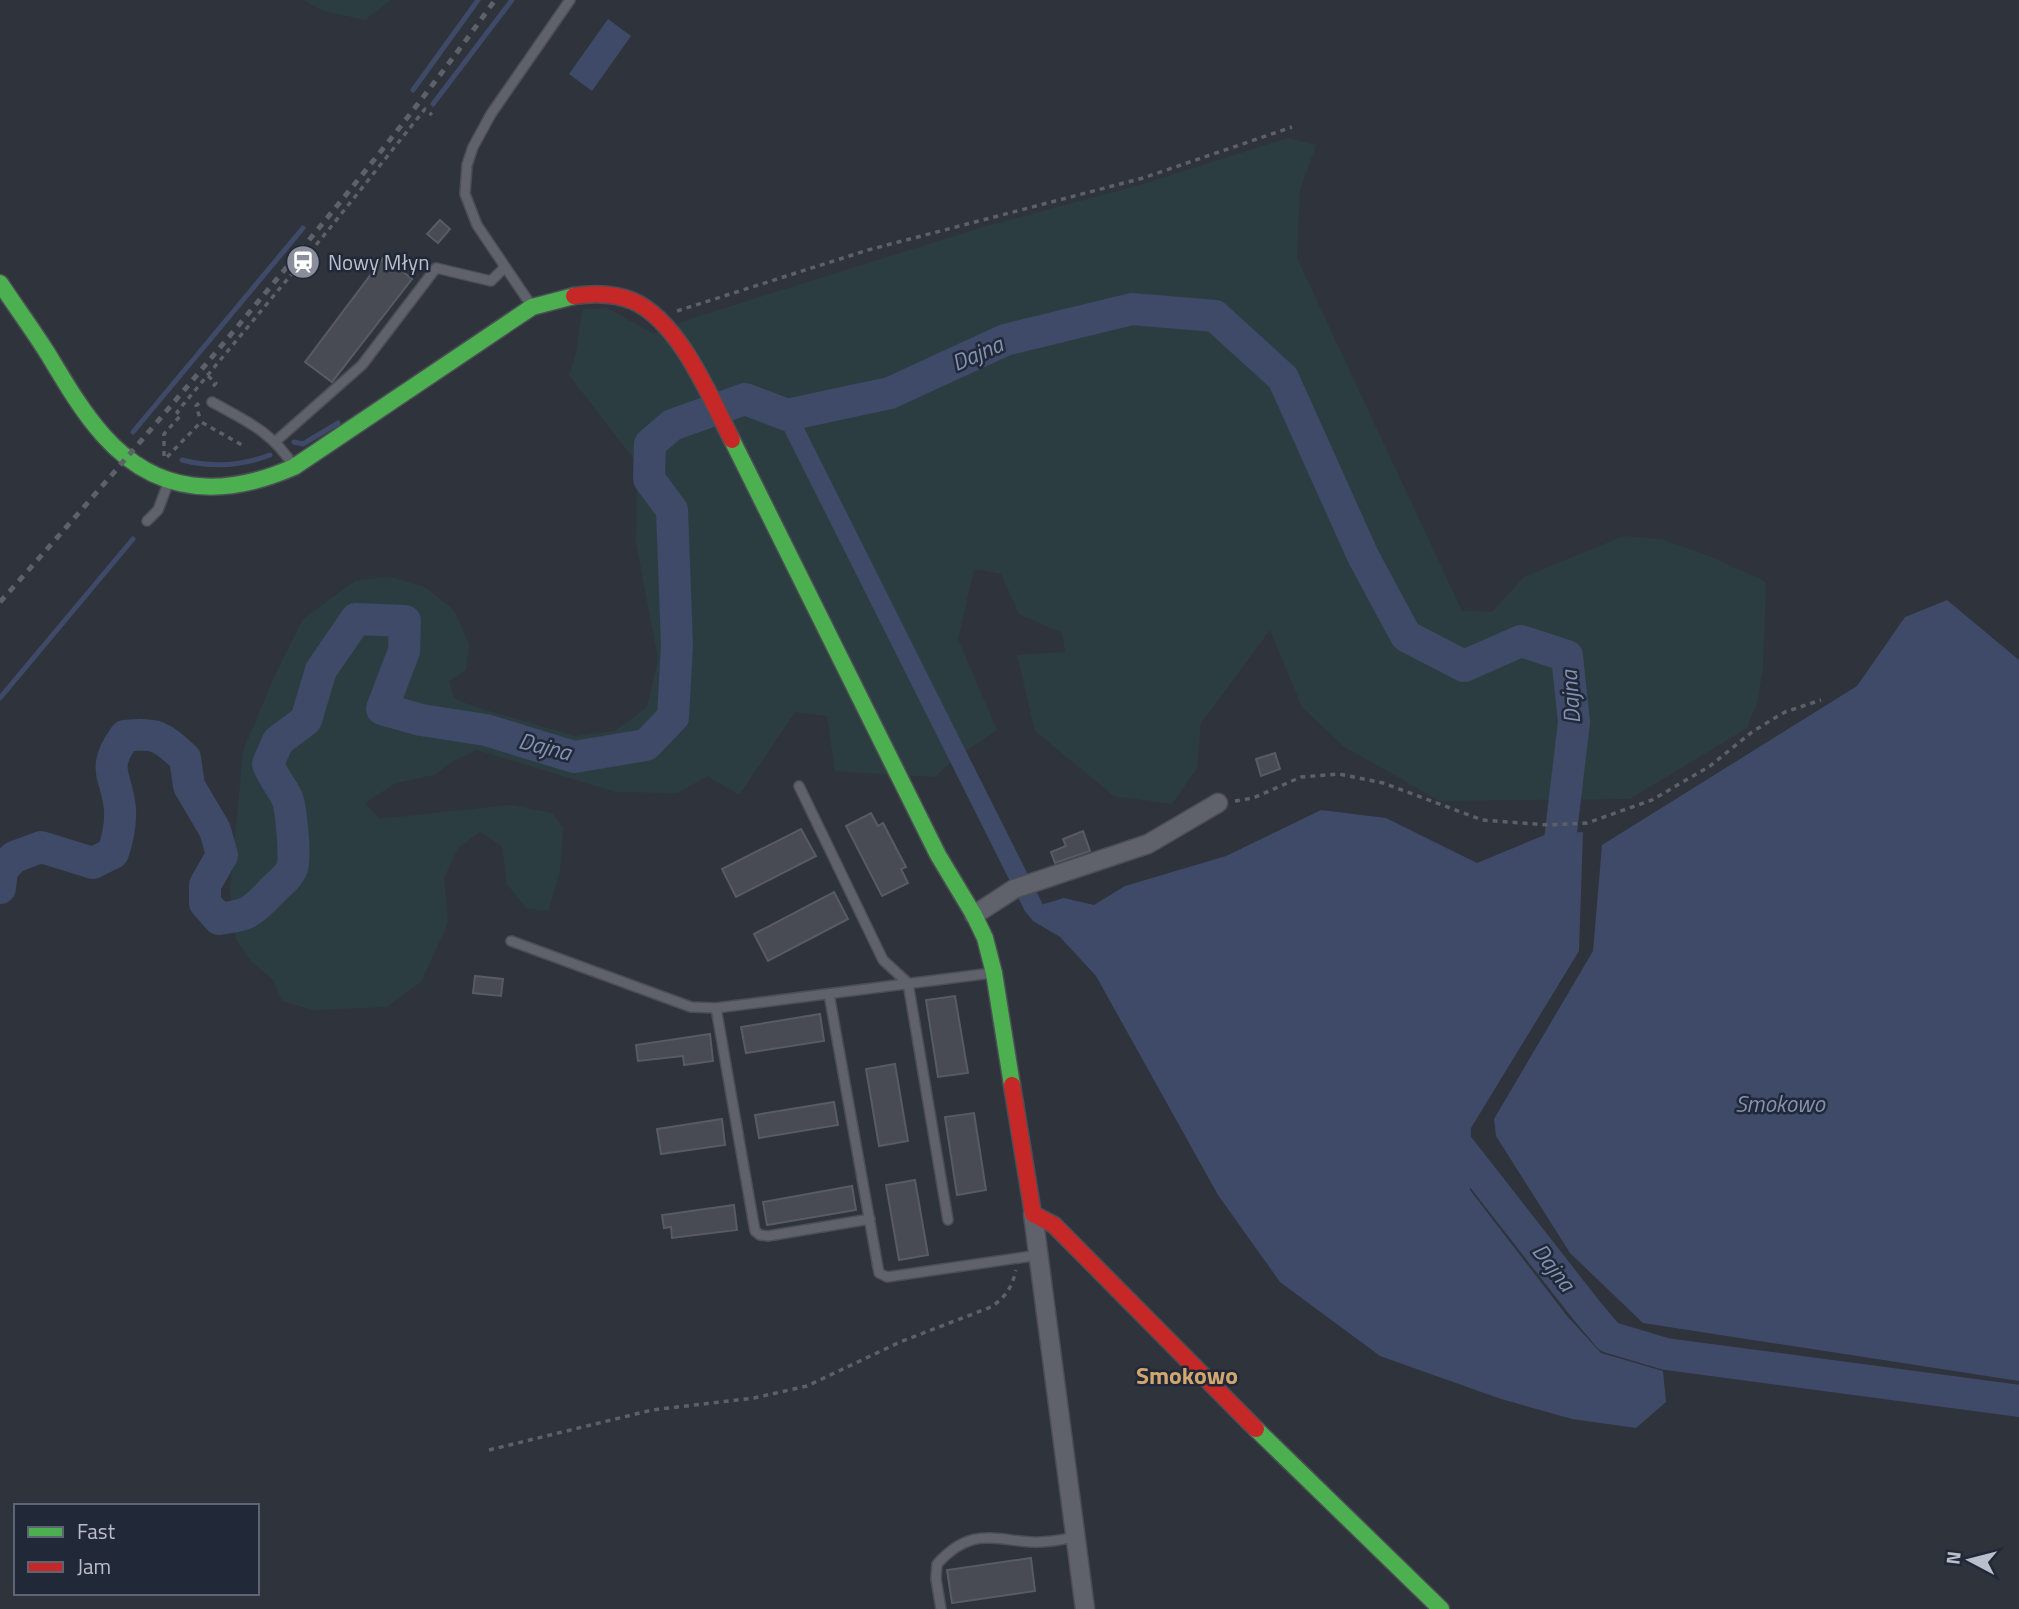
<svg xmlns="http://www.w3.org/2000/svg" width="2019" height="1609" viewBox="0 0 2019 1609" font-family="'Titillium Web',sans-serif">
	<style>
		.green { fill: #2c3d42 }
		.water { fill: #3e4a67 }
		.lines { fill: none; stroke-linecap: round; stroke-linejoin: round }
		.stream { stroke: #3e4a67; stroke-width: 5 }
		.canal { stroke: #3e4a67; stroke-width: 19 }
		.river { stroke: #3e4a67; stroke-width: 32 }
		.building { fill: #484b53; stroke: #575b64; stroke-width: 2 }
		.lane-casing { stroke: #4b4e55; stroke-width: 12 }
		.street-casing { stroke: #4b4e55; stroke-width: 21 }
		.fast-casing { stroke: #4b4e55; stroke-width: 19 }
		.jam-casing { stroke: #4b4e55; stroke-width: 19 }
		.path { stroke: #5c6167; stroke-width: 3.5; stroke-dasharray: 5 5; stroke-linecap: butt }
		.lane { stroke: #5f626a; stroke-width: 9 }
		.street { stroke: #5f626a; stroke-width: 18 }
		.fast { stroke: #4caf50; stroke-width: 16 }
		.jam { stroke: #c62828; stroke-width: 16 }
		.rail { stroke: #5d6168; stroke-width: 5; stroke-dasharray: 7 7; stroke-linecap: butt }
		.labels { text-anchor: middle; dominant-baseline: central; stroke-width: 5; stroke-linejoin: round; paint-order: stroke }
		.poi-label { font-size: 21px; fill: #babfcc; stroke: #212838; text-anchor: start }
		.water-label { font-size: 23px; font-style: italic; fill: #8391b2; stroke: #212838 }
		.quarter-label { font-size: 24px; font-weight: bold; fill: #d2a66f; stroke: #212838 }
	</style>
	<rect width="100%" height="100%" fill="#2f333c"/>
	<g class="green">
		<path d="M303 0H391L365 20 324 11Z"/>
		<path d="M1288 138 1316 145 1300 190 1297 258 1462 611 1492 612 1524 577 1624 536 1664 540 1714 558 1766 582 1763 668 1757 703 1747 728 1630 799 1440 801 1343 746 1302 707 1270 630 1201 723 1197 768 1172 804 1114 796 1035 731 1017 655 1065 652 1062 633 1019 614 1001 574 974 569 958 639 997 730 956 758 935 777 835 771 827 716 795 712 739 795 708 776 677 793 616 792 477 750 453 761 434 775 396 783 365 803 379 819 511 805 552 813 563 828 560 871 548 911 526 908 507 884 502 846 480 832 458 848 444 878 448 923 421 982 386 1007 313 1010 282 1001 273 980 251 961 236 939 230 891 243 751 274 677 303 619 355 581 390 577 423 586 454 610 469 644 466 670 449 681 454 698 472 706 575 736 615 731 647 707 658 659 636 542 637 463 569 375C580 351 577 334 583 309L607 308 654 334 693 318 980 228 1143 184Z"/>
	</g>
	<g class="water">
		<path d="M608 19 631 36 592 91 569 74Z"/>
		<path d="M1947 600 2019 660V1381L1643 1323 1570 1253 1496 1136 1494 1119 1593 951 1602 845 1857 686 1905 617Z"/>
		<path d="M1321 810 1386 818 1477 863 1547 834 1583 832 1579 951 1471 1128 1470 1190 1567 1316 1601 1353 1663 1371 1666 1402 1636 1428 1572 1419 1501 1399 1380 1356 1280 1282 1218 1195 1096 976 1060 937 1033 921 1024 910 1064 898 1094 905 1125 886 1226 856Z"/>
	</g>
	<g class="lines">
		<g class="stream">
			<path d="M413 90 478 0"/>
			<path d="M433 104 512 0"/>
			<path d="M133 432 303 228"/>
			<path d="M294 442 303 444 338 423"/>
			<path d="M182 460C213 468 241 466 270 455"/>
			<path d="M0 698 133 539"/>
		</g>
		<path class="canal" d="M787 415 1033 906"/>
		<g class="river">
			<path d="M0 888 2 870 14 857 41 847 93 863 113 853C118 838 121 825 120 809 117 775 100 770 125 736 157 732 162 737 185 758L189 786 215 830 222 855 205 885V903L219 919C247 915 250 914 270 893 276 886 289 877 292 868 296 858 291 807 287 798 281 786 273 777 268 764L278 741 306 720 321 670 356 619 405 621 404 651 382 709 421 720 486 730 574 757 646 745 673 717 677 645 672 510 649 479 650 444 672 425 745 399 787 415 890 393 1005 340 1132 309 1215 316 1283 378 1363 556 1406 636 1464 666 1521 641 1567 656 1574 722 1556 874"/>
			<path d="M1454 1127 1451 1137 1587 1311 1609 1337 1666 1354 2019 1401"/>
		</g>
	</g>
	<g class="building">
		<path d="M440 220 450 229 438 243 427 234Z"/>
		<path d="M384 257 412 279 332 382 305 362Z"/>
		<path d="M1275 753 1280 769 1261 776 1256 759Z"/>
		<path d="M871 813 878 826 883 823 906 867 901 869 908 883 882 896 846 826Z"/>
		<path d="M801 829 816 856 736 897 722 869Z"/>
		<path d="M1083 831 1090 851 1055 863 1051 852 1066 846 1063 839Z"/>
		<path d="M834 892 848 919 768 961 754 934Z"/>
		<path d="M475 976 503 979 501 996 473 993Z"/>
		<path d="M955 996 968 1073 938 1077 926 1000Z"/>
		<path d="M820 1014 824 1041 746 1053 741 1027Z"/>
		<path d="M710 1034 713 1061 684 1065 683 1056 638 1061 636 1045Z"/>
		<path d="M895 1064 908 1141 879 1146 866 1069Z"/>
		<path d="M834 1102 838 1125 759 1138 755 1115Z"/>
		<path d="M974 1113 986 1190 957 1195 945 1117Z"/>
		<path d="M722 1119 725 1145 661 1154 657 1129Z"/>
		<path d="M915 1180 928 1255 899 1260 886 1185Z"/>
		<path d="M852 1186 856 1210 767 1225 763 1202Z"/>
		<path d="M734 1205 737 1230 672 1238 671 1227 664 1228 662 1215Z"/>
		<path d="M1031 1558 1035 1591 952 1603 947 1570Z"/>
	</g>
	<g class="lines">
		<g class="lane-casing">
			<g id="lane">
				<path d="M531 305 477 225 465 194 467 165 473 147 491 114 570 0"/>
				<path d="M212 402C246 421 273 432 294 467"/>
				<path d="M276 441 362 365 436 268 491 281 505 267"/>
				<path d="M147 521 158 510 169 481"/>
				<path d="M799 786 883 960 908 983 948 1220"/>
				<path d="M511 941 691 1007 716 1008 992 973"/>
				<path d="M829 994 879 1273 887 1277 1039 1255"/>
				<path d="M716 1008 755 1231 760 1235 768 1236 870 1219"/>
				<path d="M941 1609 936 1579 937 1564C970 1528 989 1539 1032 1542 1047 1543 1061 1540 1076 1537"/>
			</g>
		</g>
		<g class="street-casing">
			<g id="street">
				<path d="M974 915 1014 889 1148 844 1218 803"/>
				<path d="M1033 1214 1085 1609"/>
			</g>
		</g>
		<g class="fast-casing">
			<g id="fast">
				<path d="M0 283C16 307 33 330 48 354 65 382 81 410 103 435 157 496 223 498 294 467L532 307 574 296"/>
				<path d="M732 440 938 855 974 915 985 938 994 973 1012 1085"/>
				<path d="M1256 1429 1441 1609"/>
			</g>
		</g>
		<g class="jam-casing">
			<g id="jam">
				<path d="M574 296C594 293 614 293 633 301 680 322 710 397 732 440"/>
				<path d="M1012 1085 1033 1214 1054 1225 1256 1429"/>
			</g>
		</g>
		<g class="path">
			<path d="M677 311 868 250 1143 178 1292 127"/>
			<path d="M208 376 216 383 211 389"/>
			<path d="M199 403 196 406 201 421"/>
			<path d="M164 456V434L181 415 177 412 330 228 425 109 432 115"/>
			<path d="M167 457 201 422 242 445"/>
			<path d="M1235 801 1253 798 1301 777 1339 774 1383 783 1482 820 1549 825 1587 823 1652 800 1710 766 1752 732 1773 719 1785 712 1821 700"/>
			<path d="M489 1450 652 1410 754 1398 807 1386 900 1342 991 1307C1006 1297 1012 1287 1016 1270"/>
		</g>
		<use href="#lane" class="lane"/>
		<use href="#street" class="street"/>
		<use href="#fast" class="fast"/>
		<use href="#jam" class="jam"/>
		<path class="rail" d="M0 602C86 506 170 408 252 309 336 208 419 107 495 0"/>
	</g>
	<defs>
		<g id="station-disc" transform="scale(1.75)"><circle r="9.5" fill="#898e9a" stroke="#212838"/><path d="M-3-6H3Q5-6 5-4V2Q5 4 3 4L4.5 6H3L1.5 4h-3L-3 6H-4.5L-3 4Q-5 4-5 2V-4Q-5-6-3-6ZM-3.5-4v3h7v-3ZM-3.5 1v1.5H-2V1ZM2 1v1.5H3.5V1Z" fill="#fff"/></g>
	</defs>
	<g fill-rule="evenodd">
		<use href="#station-disc" x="303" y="262"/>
	</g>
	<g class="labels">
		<g class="poi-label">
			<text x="328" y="262">Nowy Młyn</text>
		</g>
		<g class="water-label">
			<text transform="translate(977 353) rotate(-24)">Dajna</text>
			<text transform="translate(1570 697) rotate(-94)">Dajna</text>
			<text transform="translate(545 746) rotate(14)">Dajna</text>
			<text x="1780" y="1103">Smokowo</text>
			<text transform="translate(1554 1267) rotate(52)">Dajna</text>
		</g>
		<g class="quarter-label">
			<text x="1187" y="1375">Smokowo</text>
		</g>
	</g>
	<rect x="14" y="1504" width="245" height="91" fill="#212838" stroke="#5e6473" stroke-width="2"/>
	<rect x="28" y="1527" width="35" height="10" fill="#4caf50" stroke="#5e6473" stroke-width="2"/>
	<text x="77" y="1539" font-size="21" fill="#babfcc">Fast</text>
	<rect x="28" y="1562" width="35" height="10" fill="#c62828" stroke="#5e6473" stroke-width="2"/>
	<text x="77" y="1574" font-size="21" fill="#babfcc">Jam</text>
	<g transform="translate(1970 1560) rotate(277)" stroke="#212838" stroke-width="5" paint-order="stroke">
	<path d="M0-5L12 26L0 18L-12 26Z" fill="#babfcc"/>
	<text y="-10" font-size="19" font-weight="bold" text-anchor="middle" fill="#babfcc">N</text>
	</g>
</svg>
